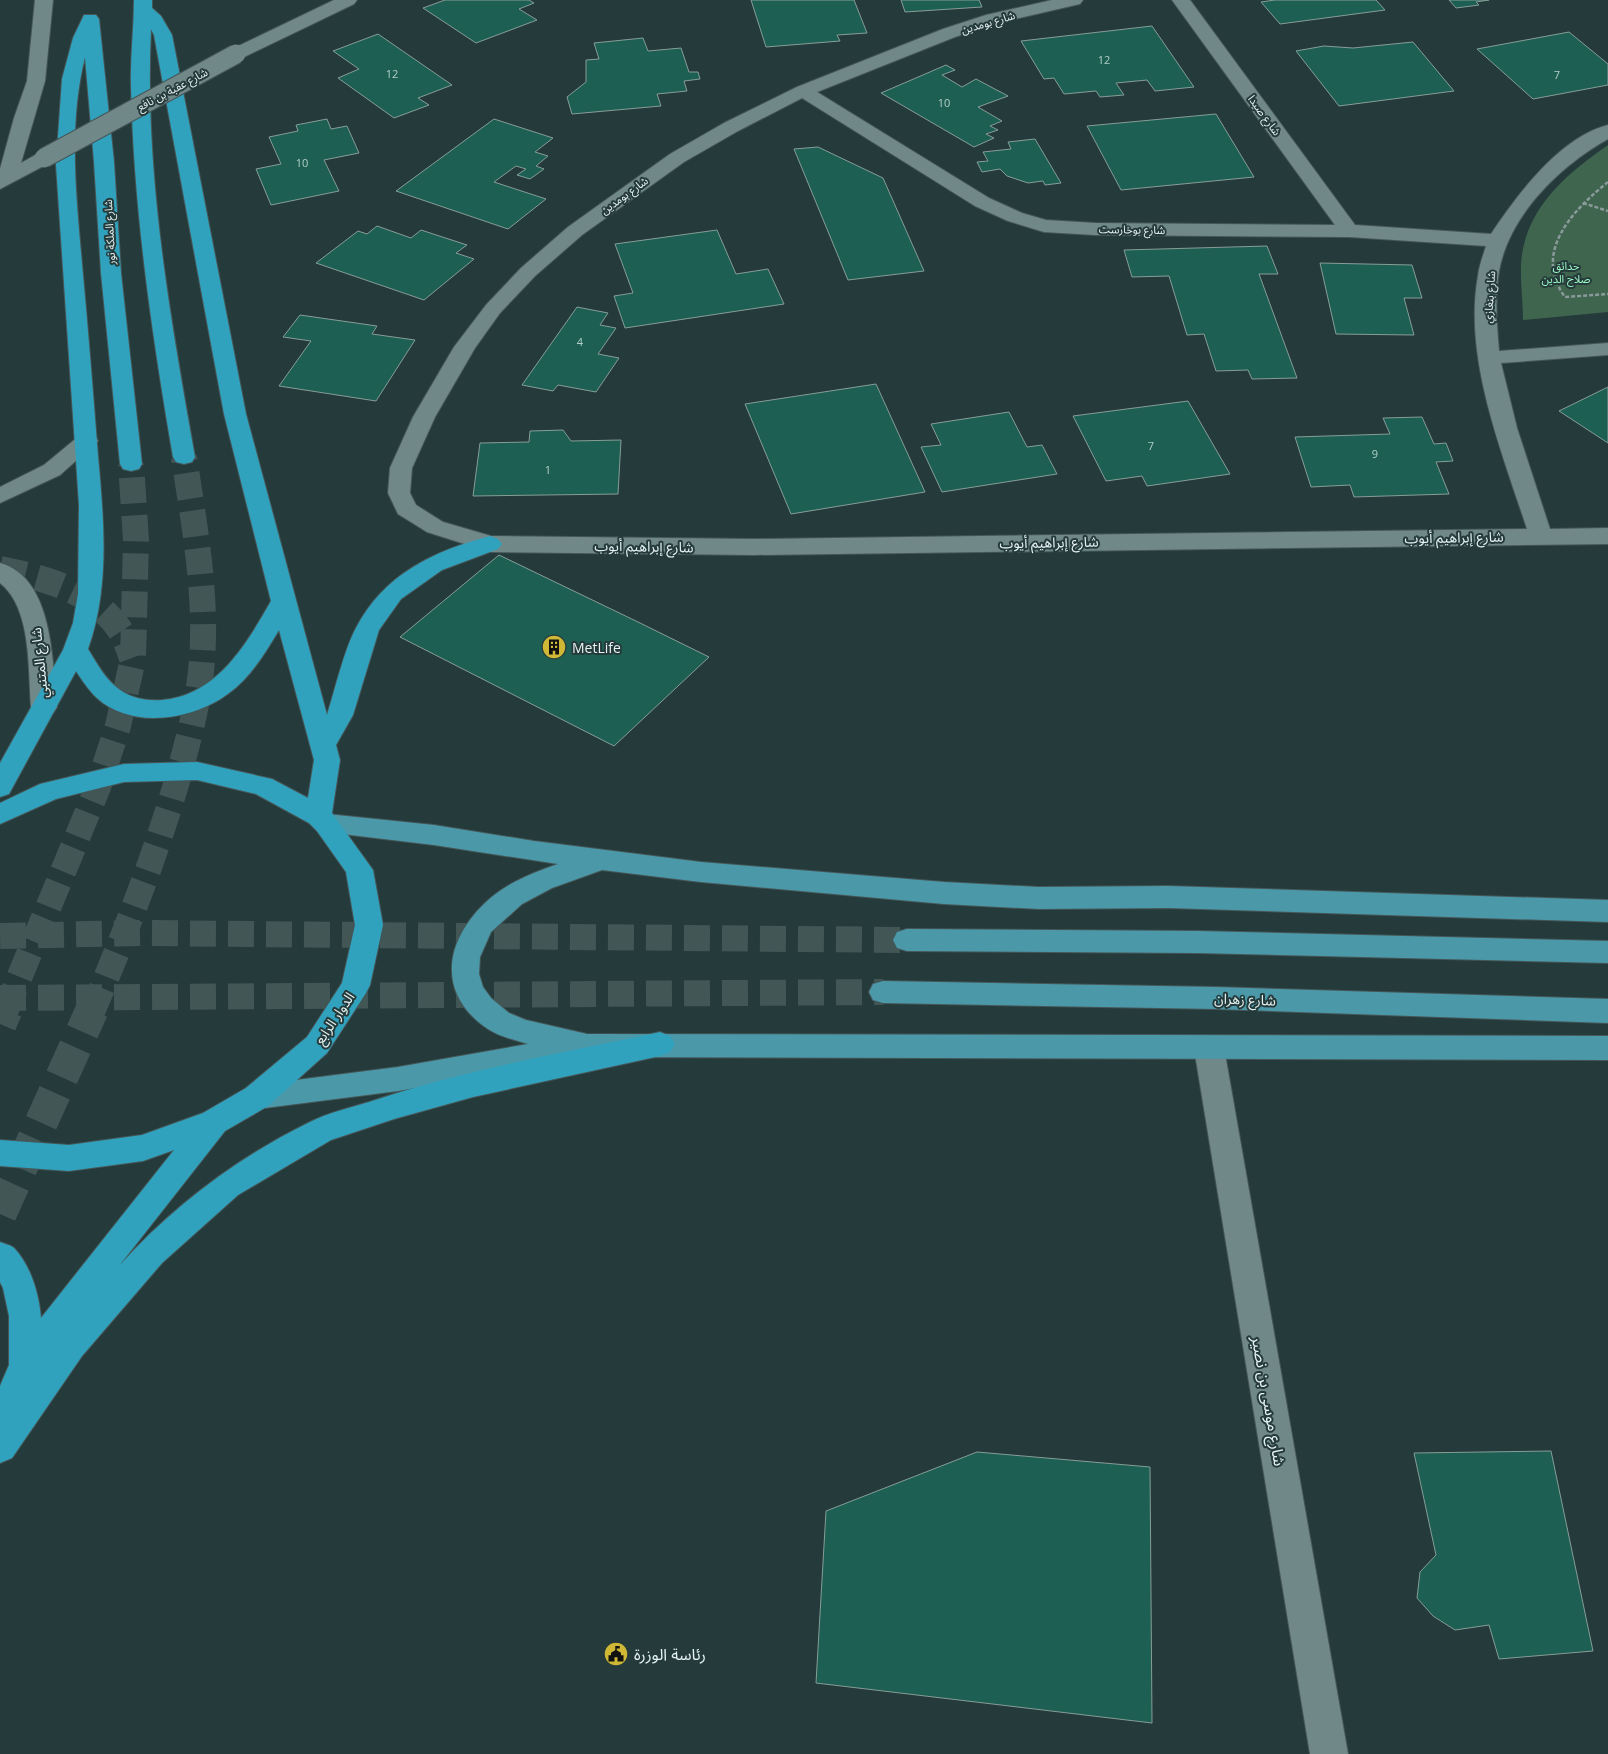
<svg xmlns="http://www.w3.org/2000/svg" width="1608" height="1754" viewBox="0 0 1608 1754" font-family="'Open Sans','Noto Sans Arabic',sans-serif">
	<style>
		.green { fill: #3f654f }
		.building { fill: #1d6053; stroke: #879d97 }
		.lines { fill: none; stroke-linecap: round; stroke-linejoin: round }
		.major-tunnel { stroke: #425656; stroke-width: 26; stroke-dasharray: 26 12; stroke-linecap: butt }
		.highway-tunnel-far1 { stroke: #425656; stroke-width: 26; stroke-dasharray: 26 12; stroke-linecap: butt }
		.highway-tunnel { stroke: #425656; stroke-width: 33; stroke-dasharray: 33 17; stroke-linecap: butt }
		.minor-casing { stroke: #455758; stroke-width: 2 }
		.major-casing { stroke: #455758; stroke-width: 2 }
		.highway-casing { stroke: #455758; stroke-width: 2 }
		.path { stroke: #8a9a9b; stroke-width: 2.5; stroke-dasharray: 4 2; stroke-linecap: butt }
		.minor { fill: #718889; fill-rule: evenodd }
		.major { fill: #4b98a9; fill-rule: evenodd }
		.highway { fill: #31a2be; fill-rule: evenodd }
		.minor-bridge-casing { stroke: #455758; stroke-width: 21; stroke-linecap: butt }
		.minor-bridge { stroke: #718889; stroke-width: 19 }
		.labels { text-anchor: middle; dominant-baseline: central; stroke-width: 4; stroke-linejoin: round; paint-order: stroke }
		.far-street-label { font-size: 11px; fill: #e5f2f2; stroke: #253a3b }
		.number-label { font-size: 11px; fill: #b3ceca }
		.far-park-label { font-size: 11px; fill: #9af9c3; stroke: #253a3b }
		.street-label { font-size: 14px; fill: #e5f2f2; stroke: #253a3b }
		.poi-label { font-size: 14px; fill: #e5f2f2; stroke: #253a3b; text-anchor: start }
		.near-street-label { font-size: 16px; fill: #e5f2f2; stroke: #253a3b }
		.near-poi-label { font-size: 16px; fill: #e5f2f2; stroke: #253a3b; text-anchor: start }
	</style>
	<rect width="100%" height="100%" fill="#253a3b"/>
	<path class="green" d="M1608 145V312L1523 320C1523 299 1519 275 1522 254 1530 204 1569 172 1608 145Z"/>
	<g class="building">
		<path d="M445 0H529L534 3 519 9 537 20 476 43 423 8Z"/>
		<path d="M751 0H854L867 33 837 35 840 41 766 47Z"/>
		<path d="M901 0H979L982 7 905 12Z"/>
		<path d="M1275 0H1376L1385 10 1280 24 1261 2Z"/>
		<path d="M1449 0H1489L1476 2 1479 5 1456 8Z"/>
		<path d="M1152 26 1194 87 1155 91 1147 80 1116 83 1124 95 1100 97 1096 91 1064 94 1054 78 1044 79 1021 41Z"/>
		<path d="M1569 32 1608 64V85L1533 99 1477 49Z"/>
		<path d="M378 34 452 85 418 98 429 105 394 118 338 78 359 69 333 51Z"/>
		<path d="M643 38 648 51 681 48 689 72H698L700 79 684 81 687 91 657 94 661 106 572 114 567 97 586 82V60L599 59 594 43Z"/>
		<path d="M1413 42 1454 91 1339 106 1296 51 1324 46 1353 48Z"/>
		<path d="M946 65 955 70 942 75 962 87 976 79 1008 96 978 107 1002 121 990 126 998 130 986 134 994 138 974 147 881 93Z"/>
		<path d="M1216 114 1254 177 1121 190 1087 126Z"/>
		<path d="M327 119 331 129 347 126 359 153 324 160 339 191 271 205 256 169 281 164 269 137 298 131 296 125Z"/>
		<path d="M494 119 553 138 535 152 548 156 536 166 544 169 530 179 517 175 526 169 516 166 494 182 546 199 508 229 396 191Z"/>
		<path d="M1035 139 1061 183 1045 185 1043 181 1028 183 1007 176 1000 169 982 172 977 162 988 161 983 152 1011 149 1008 142Z"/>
		<path d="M818 147 883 178 924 271 848 280 794 149Z"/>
		<path d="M377 226 411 238 421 230 467 245 456 253 474 259 424 300 316 263 358 231 367 234Z"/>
		<path d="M717 230 736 274 768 269 784 304 625 328 614 296 633 293 615 244Z"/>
		<path d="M1267 246 1278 274H1259L1297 378 1252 379 1248 370 1216 371 1204 334 1187 335 1169 276 1132 277 1124 250Z"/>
		<path d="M1320 263 1412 265 1422 298H1404L1414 335 1336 334Z"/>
		<path d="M577 307 608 313 600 325 616 328 598 354 619 358 596 392 558 385 553 391 522 385Z"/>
		<path d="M300 315 377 326 372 334 415 340 376 401 279 386 311 341 283 337Z"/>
		<path d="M876 384 925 492 791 514 745 404Z"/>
		<path d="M1608 387V443L1559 411Z"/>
		<path d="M1188 401 1230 474 1147 486 1142 476 1106 481 1073 416Z"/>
		<path d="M1009 412 1027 447 1042 445 1057 474 942 492 921 447 941 445 931 424Z"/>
		<path d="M1422 417 1434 444 1446 443 1453 461 1436 462 1449 494 1354 497 1350 485 1311 487 1295 437 1390 434 1383 418Z"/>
		<path d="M563 430 571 441 621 440 618 494 473 496 480 443 529 442 530 431Z"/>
		<path d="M499 555 638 622 709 657 614 746 400 637Z"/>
		<path d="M1551 1451 1593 1651 1499 1659 1489 1625 1455 1630 1433 1616 1417 1598 1420 1572 1436 1555 1414 1453Z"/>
		<path d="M977 1452 1150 1467 1152 1723 816 1683 826 1511Z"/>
	</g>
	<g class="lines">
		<g class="major-tunnel">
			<path d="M0 936 140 933 907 940"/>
			<path d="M0 998 883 992"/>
		</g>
		<g class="highway-tunnel-far1">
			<path d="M0 569C45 578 96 591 122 633 126 641 129 650 132 658"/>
			<path d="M5 1012 98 787 118 726 133 659 136 540 131 464"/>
			<path d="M92 1012C124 936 154 860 177 781 188 742 199 701 202 660 207 592 194 524 184 457"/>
		</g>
		<g class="highway-tunnel">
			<path d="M0 1024 6 1010"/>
			<path d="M0 1214 92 1010"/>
		</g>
		<g class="minor-casing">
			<g id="minor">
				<path d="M35 0H53L45 81 21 163 37 154H51L54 158 51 162 0 189V169L14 118 27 81Z"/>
				<path d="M334 0H357L354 4 242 58H230L227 54 230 50Z"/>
				<path d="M1052 0H1083L1080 4 997 23 955 37 817 92 989 198 1022 213 1046 220 1095 223 1335 225 1172 0H1190L1355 225 1491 234C1517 195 1560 137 1608 125V139C1558 167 1505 219 1498 278 1495 303 1497 326 1499 351L1608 343V355L1501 363 1517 428 1550 529 1608 528V544L754 555 490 552 427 532 398 514 388 493 390 468 413 417 454 347 486 305 521 268 568 227 670 154 724 123 797 87 943 29 986 15ZM802 98 975 206 1008 221 1044 232 1095 235 1349 237 1486 246C1483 256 1479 266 1478 276 1463 358 1502 452 1527 529L754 539 491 536 443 522 416 505 410 493 412 468 435 417 475 348 500 313 535 276 582 235 684 162 738 131Z"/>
				<path d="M87 434 95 436 98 441 60 475 0 503V487L44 465 79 436Z"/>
				<path d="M0 563C54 578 52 663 57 707L53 713 44 716 35 713 31 707C28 670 32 608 0 583Z"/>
				<path d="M1209 1036 1219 1040 1224 1048 1348 1754H1310L1194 1048 1199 1040Z"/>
			</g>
		</g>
		<g class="major-casing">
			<g id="major">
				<path d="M327 814 434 825 534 841 701 862 944 882 1039 887 1168 886 1608 900V922L1168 908 1039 909 944 904 701 882 602 870 552 888 522 904 491 932 480 957 479 974 483 987 491 998 509 1013 526 1020 587 1034 1608 1036V1060L591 1057 398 1091 257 1109 246 1106 242 1097 246 1088 257 1085 398 1067 528 1044C515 1040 500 1037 488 1029 437 995 444 943 484 904 504 884 532 873 558 864L434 845 317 831 314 824 317 817Z"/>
				<path d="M907 929 1197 931 1608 941V963L1197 953 907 951 897 948 893 940 897 932Z"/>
				<path d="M883 981 1216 987 1608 999V1023L1216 1009 883 1003 873 1000 869 992 873 984Z"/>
			</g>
		</g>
		<g class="highway-casing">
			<path id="highway" d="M134 0H152V8L161 16 172 35 246 414 327 715C335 690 344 650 356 628 384 574 434 551 490 536L498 539 502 544 498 549 442 570 401 599 379 630 353 715 336 745 340 760 332 813 373 870 383 925 370 985 366 993 327 1053 268 1106 225 1131 119 1266C172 1207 237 1158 308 1123 327 1113 349 1108 369 1102 463 1070 563 1053 660 1032L670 1036 675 1044 670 1052 660 1056 473 1097 394 1119 331 1140 238 1195 162 1263 82 1356 12 1458 0 1463V1386L9 1365V1316L3 1288 0 1282V1242C4 1244 11 1245 14 1248 31 1266 39 1294 41 1318L174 1150 143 1161 69 1171 0 1166V1140L69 1145 142 1135 203 1113 246 1088 307 1037 342 983 355 925 346 872 317 831 309 823 256 794 197 780 124 782 56 799 0 824V803L40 784 124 764 197 762 272 779 308 798 314 760 279 630C265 653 251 677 229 693 194 720 132 730 97 698 89 691 82 680 76 671L9 794 0 797V763L63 650 73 623 78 594 79 505 56 165 62 79 73 38 84 15H96L99 19 114 162 121 273 142 464 139 469 131 471 123 469 120 464 101 273 94 162 85 57C68 125 76 195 82 264 88 328 93 392 98 456 104 521 110 587 88 649 96 662 104 677 115 686 129 698 144 701 162 700 217 695 246 645 271 601L224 414 154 35 151 29C144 172 170 317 195 457L192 462 184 464 176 462 173 457C152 335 134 212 131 87 130 58 134 29 134 0Z"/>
		</g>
		<g class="path">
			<path d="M1608 182C1573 210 1532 252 1565 297L1608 294"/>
			<path d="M1583 203 1608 211"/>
		</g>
		<use href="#minor" class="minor"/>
		<use href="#major" class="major"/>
		<use href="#highway" class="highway"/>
		<g class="minor-bridge-casing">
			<path id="minor-bridge" d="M44 158 236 54"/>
		</g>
		<use href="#minor-bridge" class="minor-bridge"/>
	</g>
	<defs>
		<g id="building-disc" transform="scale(1.25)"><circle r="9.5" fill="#d0b837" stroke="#253a3b"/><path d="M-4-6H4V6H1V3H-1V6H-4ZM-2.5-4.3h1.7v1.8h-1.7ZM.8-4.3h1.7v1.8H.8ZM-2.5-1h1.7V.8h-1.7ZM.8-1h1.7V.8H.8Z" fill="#111"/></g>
		<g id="civic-disc" transform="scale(1.25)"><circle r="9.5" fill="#d0b837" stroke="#253a3b"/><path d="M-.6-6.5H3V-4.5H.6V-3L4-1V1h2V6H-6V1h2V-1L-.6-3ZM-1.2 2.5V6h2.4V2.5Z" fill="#111"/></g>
	</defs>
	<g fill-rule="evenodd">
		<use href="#building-disc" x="554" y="647"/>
		<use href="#civic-disc" x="616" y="1654"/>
	</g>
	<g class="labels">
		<g class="far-street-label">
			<text transform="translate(988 22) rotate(-16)">شارع بومدين</text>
			<text transform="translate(172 89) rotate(-28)">شارع عقبة بن نافع</text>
			<text transform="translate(1265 115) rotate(54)">شارع صيدا</text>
			<text transform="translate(624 195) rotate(-36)">شارع بومدين</text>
			<text transform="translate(1132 229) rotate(1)">شارع بوخارست</text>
			<text transform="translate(109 232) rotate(-93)">شارع الملكة نور</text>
			<text transform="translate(1489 297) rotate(-86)">شارع بنغازي</text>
		</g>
		<g class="number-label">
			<text x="1104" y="59">12</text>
			<text x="392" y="73">12</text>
			<text x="1557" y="74">7</text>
			<text x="944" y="102">10</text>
			<text x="302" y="162">10</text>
			<text x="580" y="341">4</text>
			<text x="1151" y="445">7</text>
			<text x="1375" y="453">9</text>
			<text x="548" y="469">1</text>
		</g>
		<g class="far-park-label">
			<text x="1566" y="265">حدائق<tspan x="1566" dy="13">صلاح الدين</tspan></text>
		</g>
		<g class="street-label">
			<text transform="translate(1454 537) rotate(-1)">شارع إبراهيم أيوب</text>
			<text transform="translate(1049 542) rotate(-1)">شارع إبراهيم أيوب</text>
			<text transform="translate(644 546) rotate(1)">شارع إبراهيم أيوب</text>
			<text transform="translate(39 663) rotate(-96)">شارع المتنبي</text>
			<text transform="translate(1245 999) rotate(2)">شارع زهران</text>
			<text transform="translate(334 1018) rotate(-56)">الدوار الرابع</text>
		</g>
		<g class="poi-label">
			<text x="572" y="647">MetLife</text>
		</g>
		<g class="near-street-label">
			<text transform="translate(1269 1401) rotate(80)">شارع موسى بن نصير</text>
		</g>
		<g class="near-poi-label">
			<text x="634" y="1654">رئاسة الوزرة</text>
		</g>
	</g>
</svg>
